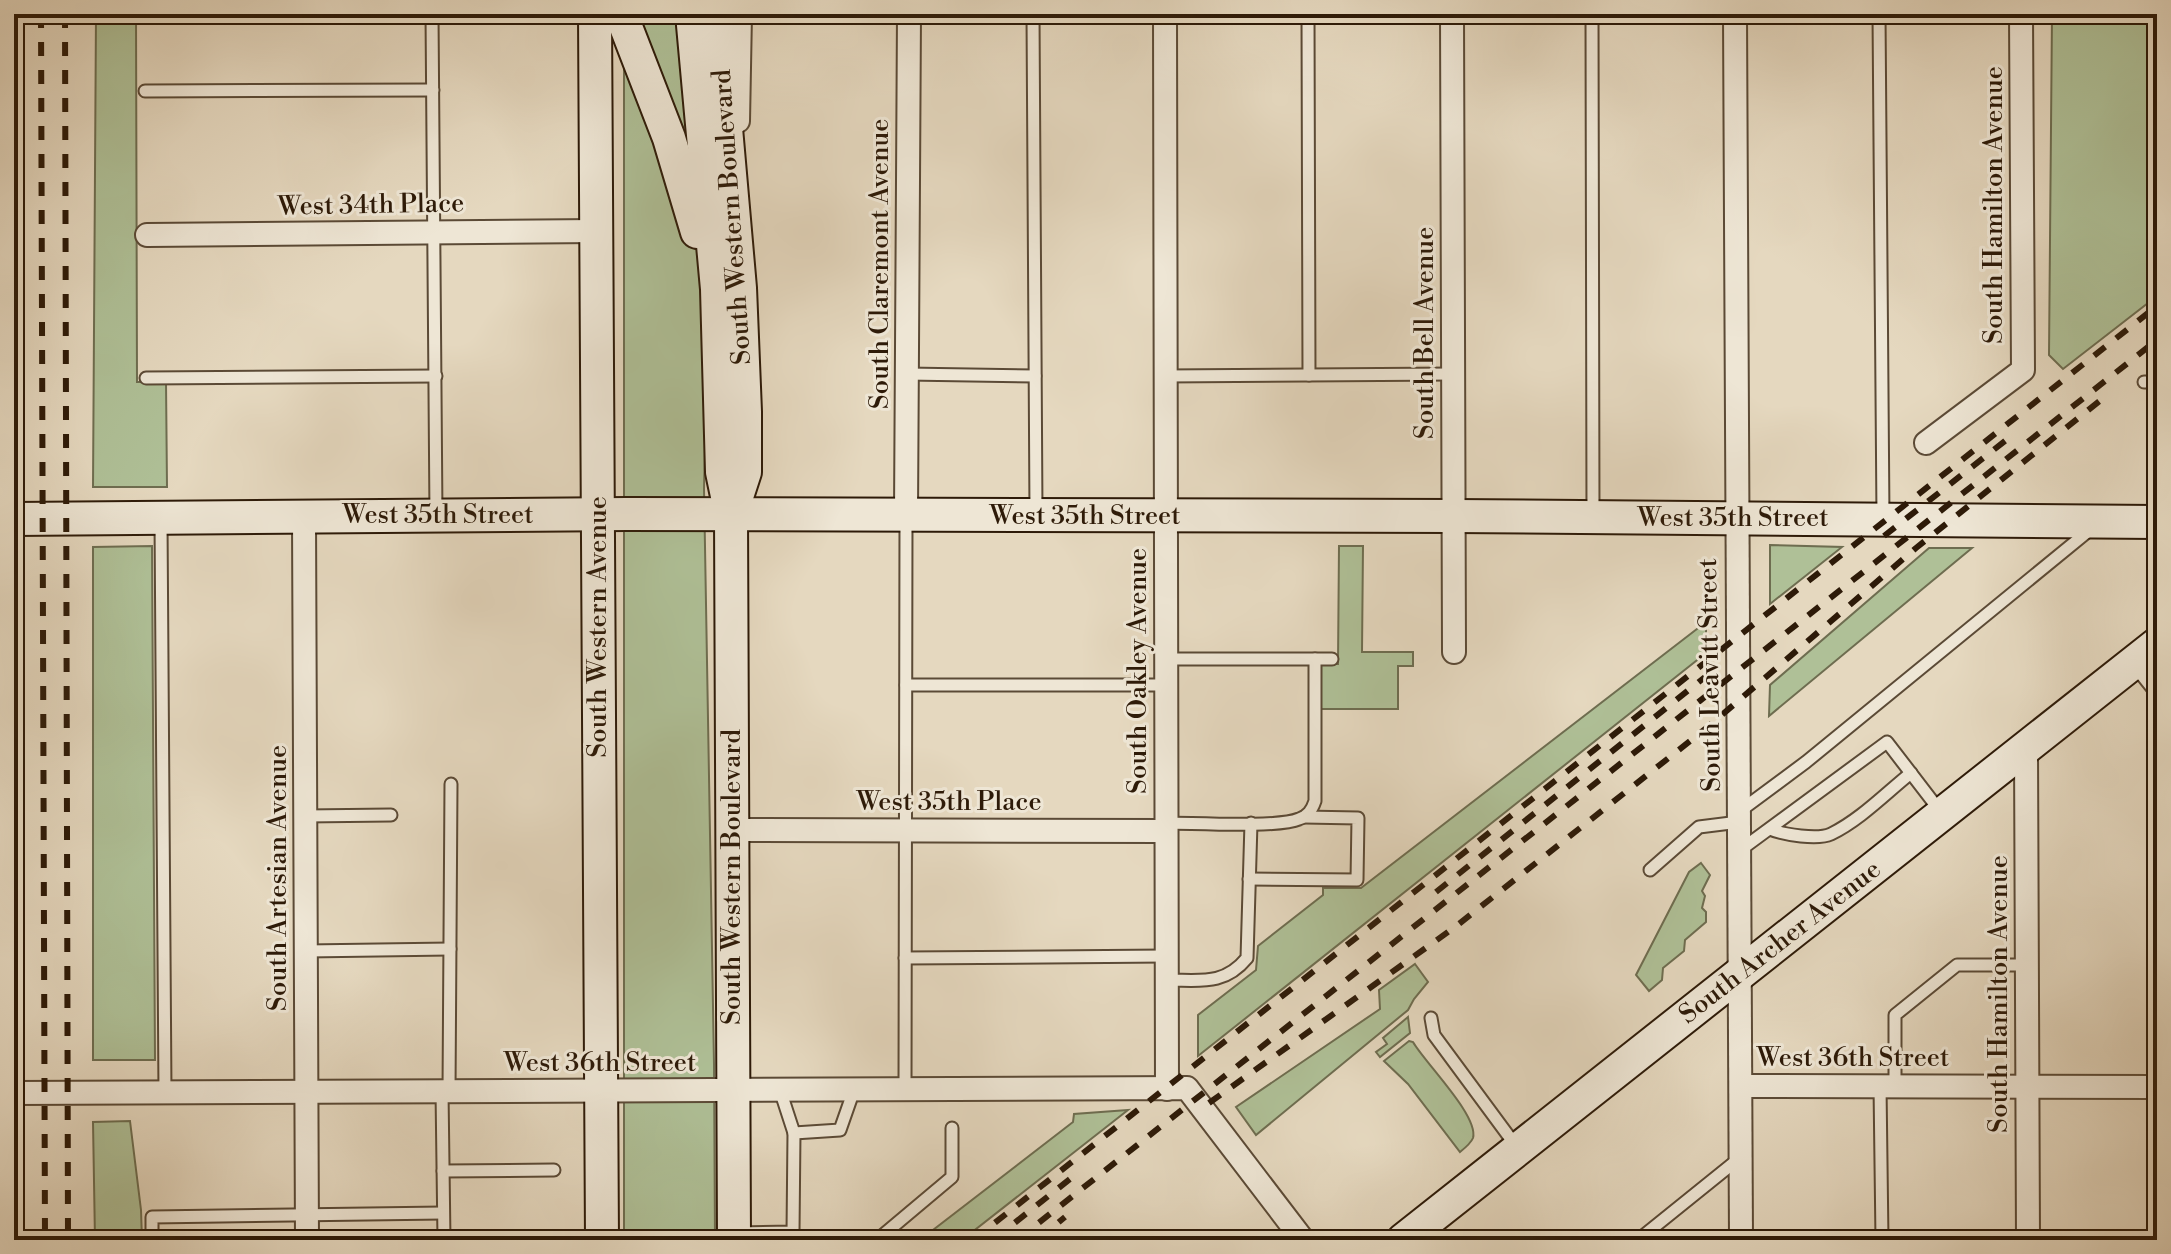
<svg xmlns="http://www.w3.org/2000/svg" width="2171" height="1254" viewBox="0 0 2171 1254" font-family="'Libre Bodoni',serif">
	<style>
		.green { fill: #afc097; stroke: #6e6d50; stroke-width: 2 }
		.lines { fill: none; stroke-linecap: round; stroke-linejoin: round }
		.lane-casing { stroke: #5b4a36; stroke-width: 15 }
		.street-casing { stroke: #5b4a36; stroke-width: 26 }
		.secondary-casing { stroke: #2d1a08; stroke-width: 36 }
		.lane { stroke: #eee6d5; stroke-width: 11 }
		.street { stroke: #eee6d5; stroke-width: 22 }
		.secondary { stroke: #eee6d5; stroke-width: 32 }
		.rail { stroke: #2d1a08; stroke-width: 6; stroke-dasharray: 14 14; stroke-linecap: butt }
		.labels { text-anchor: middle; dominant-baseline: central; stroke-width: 6; stroke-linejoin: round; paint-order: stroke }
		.street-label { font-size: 26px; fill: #2d1a08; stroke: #eee6d5 }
	</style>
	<rect width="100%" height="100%" fill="#e5d8bf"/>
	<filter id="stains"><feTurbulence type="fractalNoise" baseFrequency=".0025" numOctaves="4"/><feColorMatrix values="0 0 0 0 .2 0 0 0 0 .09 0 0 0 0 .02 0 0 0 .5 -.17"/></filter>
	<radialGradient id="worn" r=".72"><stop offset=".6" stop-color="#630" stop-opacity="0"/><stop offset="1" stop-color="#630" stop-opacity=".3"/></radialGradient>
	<g class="green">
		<path d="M96 14H136L137 382H166L167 487H93Z"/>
		<path d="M624 14H680L707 359 704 489 714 1064 715 1240H624Z"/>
		<path d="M2052 14H2157V296L2063 369 2049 355Z"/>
		<path d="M1770 545 1842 547 1770 604Z"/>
		<path d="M152 546 155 1060H93V547Z"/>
		<path d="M1339 546H1363L1362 652H1413V666H1398V709H1318L1319 664H1338Z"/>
		<path d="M1929 548H1972L1769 716 1770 685Z"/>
		<path d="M1706 622V653L1198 1056V1015L1256 970 1258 946 1323 895V888H1361Z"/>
		<path d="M1701 863 1710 875 1702 891 1705 896 1702 908 1706 912V922L1685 940 1684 951 1663 968 1662 980 1649 991 1636 975 1689 872Z"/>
		<path d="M1415 964 1428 982 1414 999 1408 1010 1256 1135 1236 1107 1380 1009 1379 990Z"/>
		<path d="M1408 1017 1410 1033 1380 1057 1376 1052 1387 1044 1383 1038Z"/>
		<path d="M1409 1041 1413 1042C1425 1063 1479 1116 1473 1138 1471 1143 1465 1148 1460 1152L1408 1084 1384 1061Z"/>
		<path d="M1128 1110 962 1240H920L1073 1122 1074 1114Z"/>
		<path d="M130 1121 141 1210 142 1240H95L93 1122Z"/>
	</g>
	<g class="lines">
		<g class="lane-casing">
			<g id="lane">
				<path d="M432 14 436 515"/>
				<path d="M1033 14 1036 513"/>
				<path d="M1308 14 1309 375"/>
				<path d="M1592 14 1593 513"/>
				<path d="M1879 14 1883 518"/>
				<path d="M145 91 433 90"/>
				<path d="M907 374 1035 376"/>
				<path d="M1165 376 1453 374"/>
				<path d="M146 378 436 376"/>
				<path d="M2144 382H2157"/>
				<path d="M161 521 165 1093"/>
				<path d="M1166 659H1332"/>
				<path d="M2133 664 2157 694"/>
				<path d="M906 685H1166"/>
				<path d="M1740 811 1806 762 2091 529"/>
				<path d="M305 816 391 815"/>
				<path d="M1166 823C1194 823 1278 828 1299 819 1308 816 1312 810 1315 801V659"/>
				<path d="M1770 829C1784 835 1818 840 1831 834 1860 820 1886 793 1911 773"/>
				<path d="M1739 851 1887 742 1940 811"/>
				<path d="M1650 870 1699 827 1739 822"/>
				<path d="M1249 879 1357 880 1358 818 1304 817"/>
				<path d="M306 951 450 949"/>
				<path d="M905 958 1166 956"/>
				<path d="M1167 980C1200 980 1224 986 1247 958L1251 823"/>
				<path d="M1431 1018 1434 1035 1516 1146"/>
				<path d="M1880 1086 1882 1240"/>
				<path d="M1895 1086V1015L1957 965H2027"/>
				<path d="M780 1090 794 1133 840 1130 854 1090"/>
				<path d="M905 1090 906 518"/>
				<path d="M442 1091 444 1240"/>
				<path d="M449 1092 451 784"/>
				<path d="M443 1171 554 1170"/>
				<path d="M737 1233 793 1232 794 1133"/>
				<path d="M152 1240V1217L443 1213"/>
				<path d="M877 1240 952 1177V1128"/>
				<path d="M1638 1240 1741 1157"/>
			</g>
		</g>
		<g class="street-casing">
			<g id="street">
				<path d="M1165 14 1167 1089"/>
				<path d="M1452 14 1454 652"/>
				<path d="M1735 14 1741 1240"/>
				<path d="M738 121 740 14"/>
				<path d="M147 235 596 231"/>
				<path d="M1926 443 2023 370 2021 14"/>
				<path d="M906 515 909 14"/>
				<path d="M304 517 307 1240"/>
				<path d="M2026 748 2028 1240"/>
				<path d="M732 830 1166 831"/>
				<path d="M1741 1086 2157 1087"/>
				<path d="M14 1093 1187 1088 1303 1240"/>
			</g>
		</g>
		<g class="secondary-casing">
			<g id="secondary">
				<path d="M595 14 602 1240"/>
				<path d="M621 14 669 138 697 232"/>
				<path d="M692 14 717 289 722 472 731 515 734 1240"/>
				<path d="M716 14 740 288 745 412V472L731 515"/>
				<path d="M14 519 627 514 1454 516 2157 522"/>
				<path d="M1403 1240 2157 644"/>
			</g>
		</g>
		<use href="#lane" class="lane"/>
		<use href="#street" class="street"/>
		<use href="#secondary" class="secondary"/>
		<g class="rail">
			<path d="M41 14 45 1240"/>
			<path d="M65 14 68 1240"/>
			<path d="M1884 536 2010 437"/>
			<path d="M14 810 20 711 18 111 22 14"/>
			<path d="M1436 892 1705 677"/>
			<path d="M1209 1103 1455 927 1709 726 1916 548 2107 395"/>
			<path d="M973 1240 2157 306"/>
			<path d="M993 1240 1080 1171"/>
			<path d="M1017 1240 2157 340"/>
			<path d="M1037 1240 1065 1217"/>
		</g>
	</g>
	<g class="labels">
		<g class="street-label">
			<text transform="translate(371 205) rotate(-1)">West 34th Place</text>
			<text transform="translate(1994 205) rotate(-90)">South Hamilton Avenue</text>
			<text transform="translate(732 217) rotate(-94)">South Western Boulevard</text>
			<text transform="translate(880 264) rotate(-90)">South Claremont Avenue</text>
			<text transform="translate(1425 333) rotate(-90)">South Bell Avenue</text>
			<text x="438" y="515">West 35th Street</text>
			<text x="1085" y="516">West 35th Street</text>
			<text x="1733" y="518">West 35th Street</text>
			<text transform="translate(598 627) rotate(-90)">South Western Avenue</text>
			<text transform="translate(1138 671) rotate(-90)">South Oakley Avenue</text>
			<text transform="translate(1710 675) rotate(-91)">South Leavitt Street</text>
			<text x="949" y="802">West 35th Place</text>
			<text transform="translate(732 877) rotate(-90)">South Western Boulevard</text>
			<text transform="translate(278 878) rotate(-90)">South Artesian Avenue</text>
			<text transform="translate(1780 942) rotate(-38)">South Archer Avenue</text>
			<text transform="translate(1999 994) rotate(-90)">South Hamilton Avenue</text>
			<text x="1853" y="1058">West 36th Street</text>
			<text x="600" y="1063">West 36th Street</text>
		</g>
	</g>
	<rect width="2171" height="1254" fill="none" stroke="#e5d8bf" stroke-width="48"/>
	<rect x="16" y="16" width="2139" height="1222" fill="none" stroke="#2d1a08" stroke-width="4"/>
	<rect x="24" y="24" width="2123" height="1206" fill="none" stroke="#2d1a08" stroke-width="2"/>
	<rect width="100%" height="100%" filter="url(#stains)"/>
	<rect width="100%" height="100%" fill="url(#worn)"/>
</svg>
